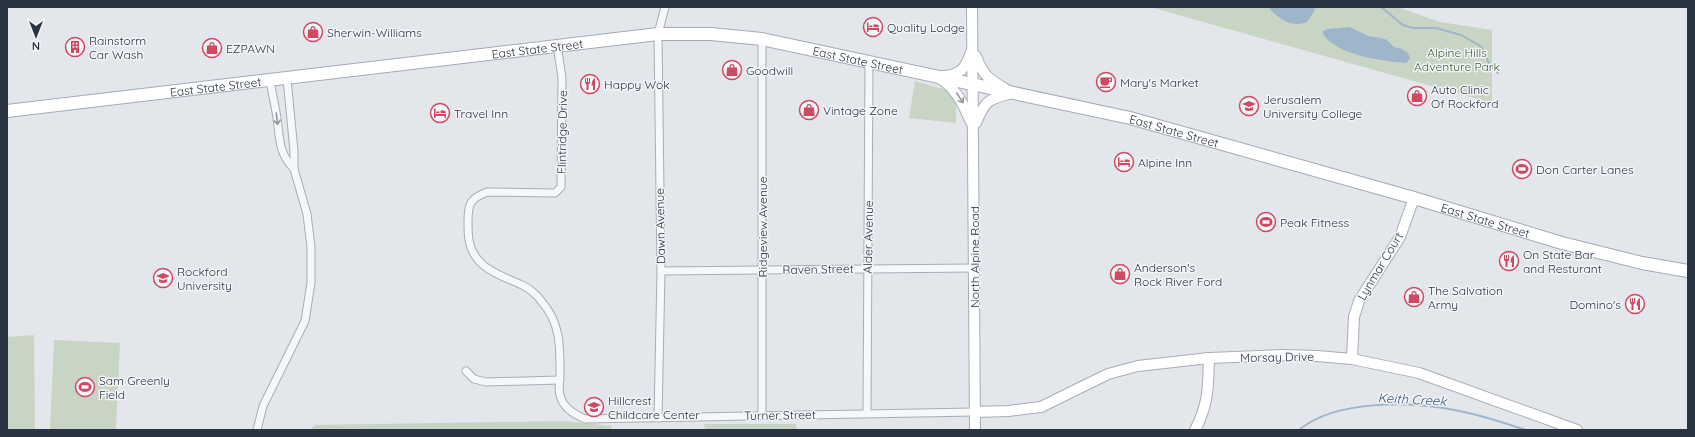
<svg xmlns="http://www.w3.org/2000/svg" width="1695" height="437" viewBox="0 0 1695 437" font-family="Quicksand,sans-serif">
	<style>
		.green { fill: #c9d5c4 }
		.water { fill: #9eb5ca }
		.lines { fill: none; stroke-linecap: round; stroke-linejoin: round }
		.stream { stroke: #9eb5ca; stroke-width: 2 }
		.street-casing { stroke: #a8adb5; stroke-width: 9 }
		.secondary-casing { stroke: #a8adb5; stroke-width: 12 }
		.primary-casing { stroke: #a2abb6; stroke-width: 14 }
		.street { stroke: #f6f7f9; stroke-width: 7 }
		.secondary { stroke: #fff; stroke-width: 10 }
		.primary { stroke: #fff; stroke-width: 12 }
		.oneway { stroke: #959aa1 }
		.oneway2 { stroke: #90969e }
		.labels { text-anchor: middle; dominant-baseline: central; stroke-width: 3; stroke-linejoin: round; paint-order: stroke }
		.poi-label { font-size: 12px; fill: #2b3443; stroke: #f3f5f8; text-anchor: start }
		.street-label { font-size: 12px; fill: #2b3443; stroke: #f3f5f8 }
		.park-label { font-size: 12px; fill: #415f38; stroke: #f3f5f8 }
		.water-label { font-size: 13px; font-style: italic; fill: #355577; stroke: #f3f5f8 }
	</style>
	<rect width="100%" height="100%" fill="#e3e6eb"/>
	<g class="green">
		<path d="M1150 7H1397L1440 22 1492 30V103Z"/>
		<path d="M915 81 946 90 956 96V123L909 118Z"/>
		<path d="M34 335 35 430H7V337Z"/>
		<path d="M54 340 120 343 116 430H50Z"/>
		<path d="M564 421 612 426 611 430H310L315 425Z"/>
		<path d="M704 424H796L797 430H705Z"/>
	</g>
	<g class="water">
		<path d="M1268 7H1314L1315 10 1307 22C1291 28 1279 19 1268 7Z"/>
		<path d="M1350 27 1368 36 1381 38 1387 40 1394 47 1402 49 1408 53 1410 59 1406 63C1382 61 1336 55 1323 34V31L1327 29Z"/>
	</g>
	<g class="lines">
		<g class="stream">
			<path d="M1381 7 1403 25 1413 28H1436L1461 35 1479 45 1484 51 1489 64 1498 73"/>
			<path d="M1299 430C1336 399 1413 401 1459 411 1481 415 1504 423 1526 430"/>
		</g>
		<g class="street-casing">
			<g id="street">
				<path d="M762 39V415"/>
				<path d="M557 45 562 78 561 187 555 193 487 192C470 199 468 203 468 222 468 227 468 234 469 240 474 269 501 275 524 286 530 289 538 296 542 302 561 324 560 347 560 374 560 380 558 389 560 395 563 408 574 414 585 419L975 412"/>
				<path d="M270 81C272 93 275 105 277 118 280 139 278 152 294 169"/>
				<path d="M661 271 974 268"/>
				<path d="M466 371 474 379 486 382 560 380"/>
				<path d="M867 413 869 61"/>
				<path d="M658 418 661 271 658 34 665 7"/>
				<path d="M257 430 263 406 305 321 311 283V247L307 214 294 169V151L287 79"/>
			</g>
		</g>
		<g class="secondary-casing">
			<g id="secondary">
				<path d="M972 7 975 430"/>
				<path d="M976 56C983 76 990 80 1007 90"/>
				<path d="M942 76C960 76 966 68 971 52"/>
				<path d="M939 78C957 89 963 104 971 122"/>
				<path d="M976 123C985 100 989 99 1012 93"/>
				<path d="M1352 359 1354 317 1359 301 1400 237 1414 198"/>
				<path d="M975 412 1008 411 1041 407 1108 374 1138 366 1209 358 1282 355 1317 356 1352 359 1419 373 1577 430"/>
				<path d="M1195 430C1209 403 1208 387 1209 358"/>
			</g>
		</g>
		<g class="primary-casing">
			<g id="primary">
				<path id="s1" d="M7 111 658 34H711L762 39 1130 118 1414 198 1562 243 1642 263 1688 271"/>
			</g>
		</g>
		<use href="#street" class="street"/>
		<use href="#secondary" class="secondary"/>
		<use href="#primary" class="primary"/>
	</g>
	<defs><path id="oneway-shaft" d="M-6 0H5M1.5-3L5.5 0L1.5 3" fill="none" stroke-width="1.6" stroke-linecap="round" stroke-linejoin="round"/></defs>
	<use class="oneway" href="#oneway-shaft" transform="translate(960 98) rotate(57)"/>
	<use class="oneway2" href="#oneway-shaft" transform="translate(277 119) rotate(83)"/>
	<defs>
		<g id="hotel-ring" transform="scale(1)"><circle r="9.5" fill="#f3f5f8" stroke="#ce4a63" stroke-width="1.5"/><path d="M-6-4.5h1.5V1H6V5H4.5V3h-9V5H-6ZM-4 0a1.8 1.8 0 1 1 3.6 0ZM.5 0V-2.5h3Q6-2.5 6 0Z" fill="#ce4a63"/></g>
		<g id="shop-ring" transform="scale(1)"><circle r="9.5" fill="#f3f5f8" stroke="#ce4a63" stroke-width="1.5"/><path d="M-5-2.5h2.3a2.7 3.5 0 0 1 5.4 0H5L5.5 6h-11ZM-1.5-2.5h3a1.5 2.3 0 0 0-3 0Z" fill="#ce4a63"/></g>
		<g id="building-ring" transform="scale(1)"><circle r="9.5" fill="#f3f5f8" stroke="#ce4a63" stroke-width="1.5"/><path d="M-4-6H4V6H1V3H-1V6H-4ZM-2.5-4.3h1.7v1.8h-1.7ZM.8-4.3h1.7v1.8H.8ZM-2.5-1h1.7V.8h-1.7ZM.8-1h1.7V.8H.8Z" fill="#ce4a63"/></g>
		<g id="cafe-ring" transform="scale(1)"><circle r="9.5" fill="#f3f5f8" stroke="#ce4a63" stroke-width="1.5"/><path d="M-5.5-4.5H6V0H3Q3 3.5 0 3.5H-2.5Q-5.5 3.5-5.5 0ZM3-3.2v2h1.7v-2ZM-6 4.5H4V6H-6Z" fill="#ce4a63"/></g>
		<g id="restaurant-ring" transform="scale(1)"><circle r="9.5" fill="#f3f5f8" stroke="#ce4a63" stroke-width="1.5"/><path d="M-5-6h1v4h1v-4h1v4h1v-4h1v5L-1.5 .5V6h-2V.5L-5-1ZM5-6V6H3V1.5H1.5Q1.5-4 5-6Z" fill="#ce4a63"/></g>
		<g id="school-ring" transform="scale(1)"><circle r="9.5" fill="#f3f5f8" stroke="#ce4a63" stroke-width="1.5"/><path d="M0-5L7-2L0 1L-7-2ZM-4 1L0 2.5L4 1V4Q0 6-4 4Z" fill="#ce4a63"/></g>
		<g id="stadium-ring" transform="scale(1)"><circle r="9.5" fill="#f3f5f8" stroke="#ce4a63" stroke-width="1.5"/><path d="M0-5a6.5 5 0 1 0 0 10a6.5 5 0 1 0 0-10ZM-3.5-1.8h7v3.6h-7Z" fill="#ce4a63"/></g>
		<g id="university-ring" transform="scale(1)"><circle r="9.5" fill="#f3f5f8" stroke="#ce4a63" stroke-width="1.5"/><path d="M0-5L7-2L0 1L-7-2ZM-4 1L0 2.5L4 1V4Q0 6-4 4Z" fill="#ce4a63"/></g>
	</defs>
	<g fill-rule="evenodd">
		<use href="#hotel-ring" x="873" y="27"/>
		<use href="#shop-ring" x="313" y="32"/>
		<use href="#building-ring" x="75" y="47"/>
		<use href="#shop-ring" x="212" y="48"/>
		<use href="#shop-ring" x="732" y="70"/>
		<use href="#cafe-ring" x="1106" y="82"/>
		<use href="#restaurant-ring" x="590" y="84"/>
		<use href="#shop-ring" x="1417" y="96"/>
		<use href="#school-ring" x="1249" y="106"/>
		<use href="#shop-ring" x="809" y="110"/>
		<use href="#hotel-ring" x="440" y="113"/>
		<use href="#hotel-ring" x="1124" y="162"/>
		<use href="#stadium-ring" x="1522" y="169"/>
		<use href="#stadium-ring" x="1266" y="222"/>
		<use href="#restaurant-ring" x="1509" y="261"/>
		<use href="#shop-ring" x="1120" y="274"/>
		<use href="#university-ring" x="163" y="278"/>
		<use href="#shop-ring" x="1414" y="297"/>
		<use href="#restaurant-ring" x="1635" y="304"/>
		<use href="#stadium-ring" x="85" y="387"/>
		<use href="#school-ring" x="594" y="407"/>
	</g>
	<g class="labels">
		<g class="poi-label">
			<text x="887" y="27">Quality Lodge</text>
			<text x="327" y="32">Sherwin-Williams</text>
			<text x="89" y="40">Rainstorm<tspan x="89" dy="14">Car Wash</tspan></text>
			<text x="226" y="48">EZPAWN</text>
			<text x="746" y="70">Goodwill</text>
			<text x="1120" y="82">Mary's Market</text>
			<text x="604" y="84">Happy Wok</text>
			<text x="1431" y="89">Auto Clinic<tspan x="1431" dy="14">Of Rockford</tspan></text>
			<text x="1263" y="99">Jerusalem<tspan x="1263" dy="14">University College</tspan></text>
			<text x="823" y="110">Vintage Zone</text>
			<text x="454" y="113">Travel Inn</text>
			<text x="1138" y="162">Alpine Inn</text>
			<text x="1536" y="169">Don Carter Lanes</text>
			<text x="1280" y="222">Peak Fitness</text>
			<text x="1523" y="254">On State Bar<tspan x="1523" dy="14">and Resturant</tspan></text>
			<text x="1134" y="267">Anderson's<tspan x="1134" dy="14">Rock River Ford</tspan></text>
			<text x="177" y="271">Rockford<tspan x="177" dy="14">University</tspan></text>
			<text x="1428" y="290">The Salvation<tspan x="1428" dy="14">Army</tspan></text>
			<text x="1621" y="304" text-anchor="end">Domino's</text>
			<text x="99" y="380">Sam Greenly<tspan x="99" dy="14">Field</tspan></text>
			<text x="608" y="400">Hillcrest<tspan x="608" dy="14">Childcare Center</tspan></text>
		</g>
		<g class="street-label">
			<text stroke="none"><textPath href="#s1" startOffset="534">East State Street</textPath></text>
			<text stroke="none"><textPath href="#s1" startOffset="858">East State Street</textPath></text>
			<text stroke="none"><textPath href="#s1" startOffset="210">East State Street</textPath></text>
			<text stroke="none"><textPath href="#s1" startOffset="1182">East State Street</textPath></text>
			<text transform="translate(562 132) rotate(-89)">Flintridge Drive</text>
			<text stroke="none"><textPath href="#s1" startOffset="1506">East State Street</textPath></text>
			<text transform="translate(660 226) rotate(-91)">Dawn Avenue</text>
			<text transform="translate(762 227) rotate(-90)">Ridgeview Avenue</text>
			<text transform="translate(868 237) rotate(-89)">Alder Avenue</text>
			<text transform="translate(974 257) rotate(-90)">North Alpine Road</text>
			<text transform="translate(1380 266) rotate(-59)">Lynmar Court</text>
			<text transform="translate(818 269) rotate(-1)">Raven Street</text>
			<text transform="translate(1277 357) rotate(-1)">Morsay Drive</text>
			<text transform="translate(780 415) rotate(-1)">Turner Street</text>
		</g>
		<g class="park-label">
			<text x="1457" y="52">Alpine Hills<tspan x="1457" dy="14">Adventure Park</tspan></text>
		</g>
		<g class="water-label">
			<text transform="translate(1412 399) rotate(3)">Keith Creek</text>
		</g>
	</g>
	<rect width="1695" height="437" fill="none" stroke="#2b3443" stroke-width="16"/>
	<g transform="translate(36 36) rotate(180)" stroke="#f3f5f8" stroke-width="3" paint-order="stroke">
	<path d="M0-3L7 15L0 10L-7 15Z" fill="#2b3443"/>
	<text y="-6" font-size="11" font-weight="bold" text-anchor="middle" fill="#2b3443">N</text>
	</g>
</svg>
